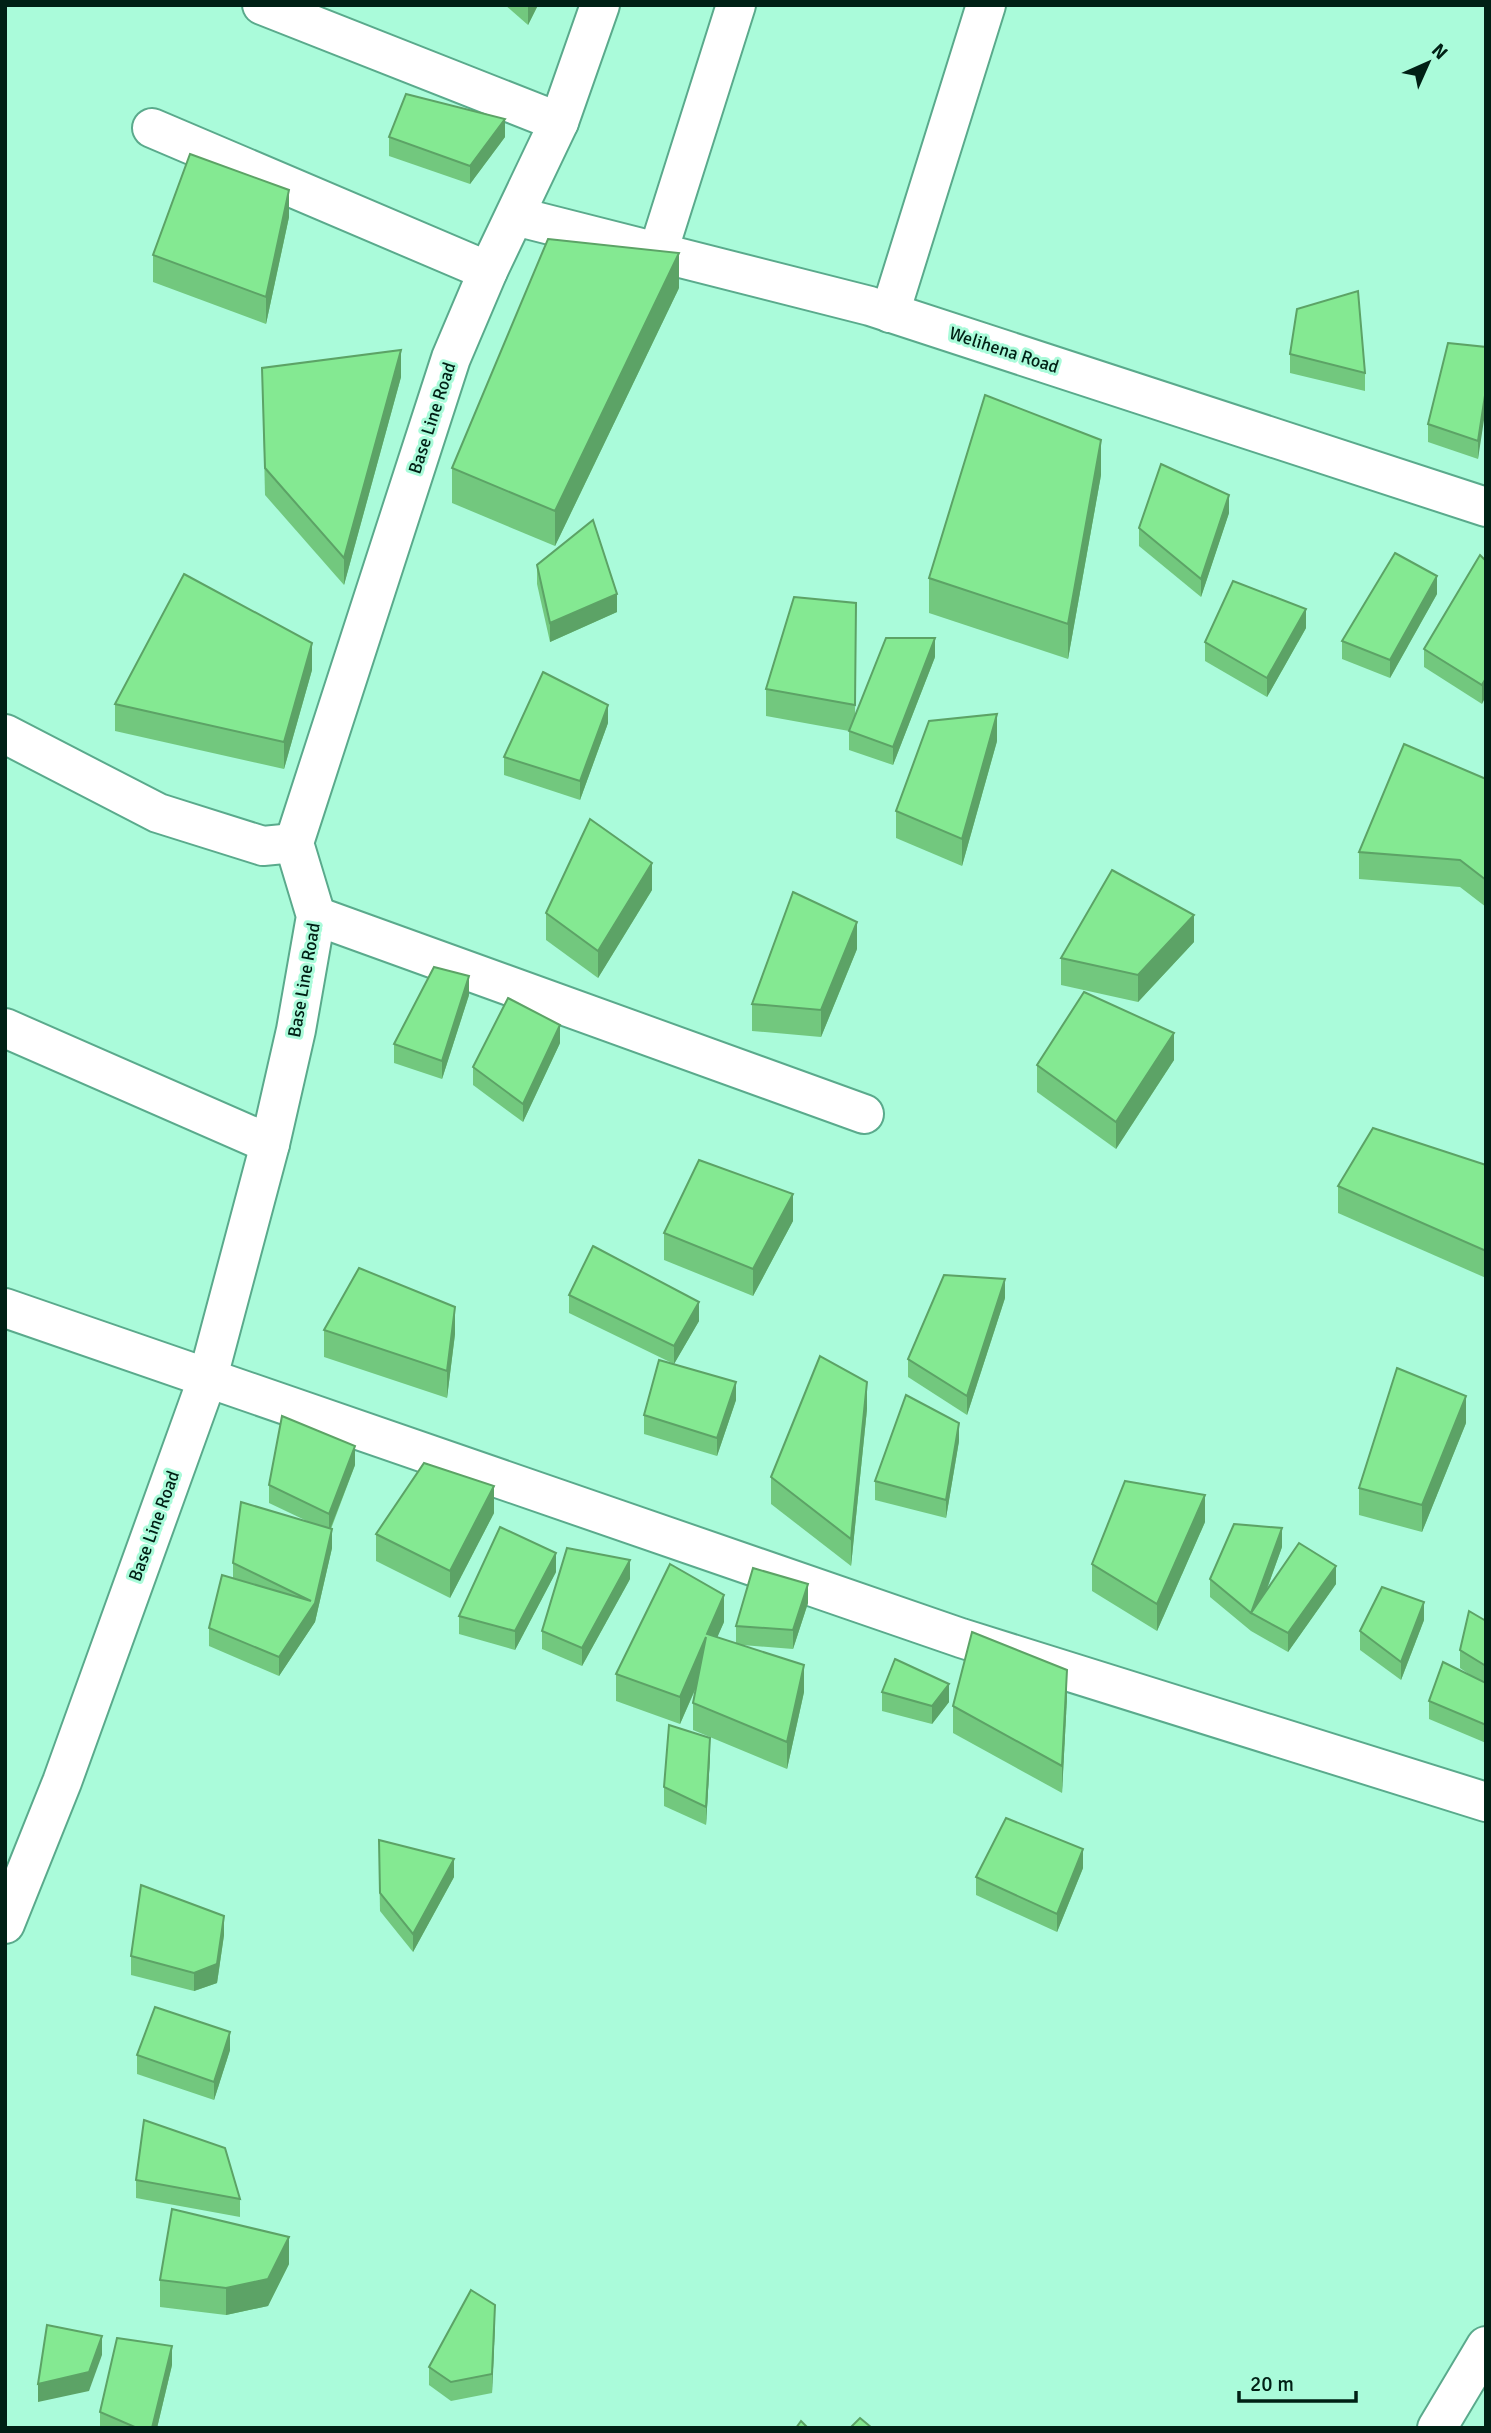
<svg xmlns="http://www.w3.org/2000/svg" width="1491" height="2433" viewBox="0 0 1491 2433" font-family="Signika,sans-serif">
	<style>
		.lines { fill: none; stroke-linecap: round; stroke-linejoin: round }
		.minor-casing { stroke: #5aaa8c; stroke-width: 42 }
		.minor { stroke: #fff; stroke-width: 38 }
		.wall { fill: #72c87e }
		.shaded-wall { fill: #5ca366 }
		.building { fill: #84e992; stroke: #5ca366; stroke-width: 2 }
		.labels { text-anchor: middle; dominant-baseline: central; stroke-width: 6; stroke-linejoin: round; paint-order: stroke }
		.street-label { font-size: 18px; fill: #002015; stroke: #aafbda }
	</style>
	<rect width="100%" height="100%" fill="#aafbda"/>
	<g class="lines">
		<g class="minor-casing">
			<g id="minor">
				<path d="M262 5 559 122"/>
				<path d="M152 128 488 271"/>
				<path d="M515 216 870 306 1486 507"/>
				<path d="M658 252 736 5"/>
				<path d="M890 313 986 5"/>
				<path d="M5 734 158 813 263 846 294 843"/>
				<path d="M316 916 864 1114"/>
				<path d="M5 1028 270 1144"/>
				<path d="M5 1308 961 1638 1486 1802"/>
				<path d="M5 1924 62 1782 208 1377 270 1144 296 1030 316 916 294 843 451 358 488 271 559 122 600 5"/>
				<path d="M1437 2428 1486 2346"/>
			</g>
		</g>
		<use href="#minor" class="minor"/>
	</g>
	<g class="wall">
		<path d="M505 5H538L528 25Z"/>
		<path d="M389 137H505L470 184 389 156Z"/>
		<path d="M289 217 266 324 153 282V255Z"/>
		<path d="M679 288 555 546 452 503V468Z"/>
		<path d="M1486 347 1478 459 1428 442V424Z"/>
		<path d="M1290 354 1365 373V391L1290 373Z"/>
		<path d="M262 368 401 377 344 585 265 495Z"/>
		<path d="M1101 475 1068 659 929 613V578Z"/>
		<path d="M1229 513 1201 597 1139 546V528Z"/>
		<path d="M1486 561 1482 704 1424 667V649Z"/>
		<path d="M537 565 617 612 550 642 537 584Z"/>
		<path d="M1437 594 1390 678 1342 659V641Z"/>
		<path d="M856 603 855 714 935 657 893 765 849 750V731L766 716V689Z"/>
		<path d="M1306 628 1267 697 1205 661V642Z"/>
		<path d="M312 670 284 769 115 731V704Z"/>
		<path d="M608 723 580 800 504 775V757Z"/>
		<path d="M997 741 962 866 896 838V811Z"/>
		<path d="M1486 779V907L1460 887 1359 879V852Z"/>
		<path d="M652 890 598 978 546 940V913Z"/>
		<path d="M1194 942 1138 1002 1061 985V958Z"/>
		<path d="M857 949 821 1037 752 1031V1004Z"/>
		<path d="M469 995 442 1079 394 1063V1044Z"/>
		<path d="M560 1043 523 1122 473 1085V1067Z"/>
		<path d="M1174 1060 1116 1149 1037 1092V1065Z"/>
		<path d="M1486 1165V1278L1338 1213V1186Z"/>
		<path d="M793 1221 753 1296 664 1260V1233Z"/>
		<path d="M569 1295 699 1321 674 1364 736 1400 717 1456 644 1434V1415L674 1364 569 1313Z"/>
		<path d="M1005 1298 967 1415 908 1377V1359Z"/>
		<path d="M324 1330 455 1334 447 1398 324 1357Z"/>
		<path d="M867 1409 851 1566 771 1504V1477Z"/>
		<path d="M1466 1423 1422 1532 1359 1515V1488Z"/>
		<path d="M959 1441 946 1518 875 1500V1481Z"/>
		<path d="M355 1465 331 1529 332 1548 315 1622 279 1676 209 1646V1628L233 1579V1563L309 1522 269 1503V1485Z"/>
		<path d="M494 1513 450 1598 376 1561V1534Z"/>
		<path d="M1205 1522 1157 1631 1092 1591V1564Z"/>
		<path d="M1282 1547 1266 1592 1336 1584 1288 1652 1251 1631 1210 1597V1579Z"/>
		<path d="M556 1572 515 1650 459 1634V1616Z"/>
		<path d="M630 1579 582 1666 542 1649V1631Z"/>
		<path d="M808 1603 793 1649 742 1645 804 1692 787 1769 693 1730V1703L696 1688 680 1724 616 1701V1674L724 1622 717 1637 736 1643V1626Z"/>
		<path d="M1424 1620 1401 1680 1360 1650V1631Z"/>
		<path d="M1486 1621V1743L1429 1719V1701L1473 1677 1460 1668V1650Z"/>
		<path d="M882 1692 949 1702 932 1724 882 1711Z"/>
		<path d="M1067 1697 1062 1793 953 1733V1706Z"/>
		<path d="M710 1757 706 1825 664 1806V1787Z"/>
		<path d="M379 1858 454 1877 413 1952 380 1911Z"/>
		<path d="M1083 1868 1057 1932 976 1895V1877Z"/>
		<path d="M224 1935 217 1983 194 1991 131 1975V1956Z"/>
		<path d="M230 2050 214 2100 137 2074V2055Z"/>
		<path d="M136 2180 240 2199V2217L136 2198Z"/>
		<path d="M289 2264 268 2306 226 2315 160 2307V2280Z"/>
		<path d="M495 2323 492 2393 451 2401 429 2385V2367Z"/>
		<path d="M172 2365 157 2428H100V2412Z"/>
	</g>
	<g class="shaded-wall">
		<path d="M528 5H538L528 25Z"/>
		<path d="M505 119V137L470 184V166Z"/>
		<path d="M289 190V217L266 324V297Z"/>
		<path d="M679 253V288L555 546V511Z"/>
		<path d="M401 350V377L344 585V558Z"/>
		<path d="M1486 389V407L1478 459V441Z"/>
		<path d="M1101 440V475L1068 659V624Z"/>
		<path d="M1229 495V513L1201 597V579Z"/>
		<path d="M1437 576V594L1390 678V660Z"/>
		<path d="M617 594V612L550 642V623Z"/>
		<path d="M1306 609V628L1267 697V678Z"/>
		<path d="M935 638V657L893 765V747Z"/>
		<path d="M312 643V670L284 769V742Z"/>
		<path d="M1486 678V696L1482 704V685Z"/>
		<path d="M608 705V723L580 800V781Z"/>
		<path d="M997 714V741L962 866V839Z"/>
		<path d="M652 863V890L598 978V951Z"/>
		<path d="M1194 915V942L1138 1002V975Z"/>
		<path d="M857 922V949L821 1037V1010Z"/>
		<path d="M469 976V995L442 1079V1061Z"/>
		<path d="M560 1025V1043L523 1122V1104Z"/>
		<path d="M1174 1033V1060L1116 1149V1122Z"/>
		<path d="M793 1194V1221L753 1296V1269Z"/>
		<path d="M1005 1279V1298L967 1415V1396Z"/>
		<path d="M699 1302V1321L674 1364V1346Z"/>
		<path d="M455 1307V1334L447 1398V1371Z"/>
		<path d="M736 1382V1400L717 1456V1438Z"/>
		<path d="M867 1382V1409L851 1566V1539Z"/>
		<path d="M1466 1396V1423L1422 1532V1505Z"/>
		<path d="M959 1423V1441L946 1518V1500Z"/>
		<path d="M355 1446V1465L329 1532V1514Z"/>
		<path d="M494 1486V1513L450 1598V1571Z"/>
		<path d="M1205 1495V1522L1157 1631V1604Z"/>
		<path d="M1282 1528V1547L1257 1616 1251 1613V1631V1613Z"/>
		<path d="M332 1529V1548L315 1622 279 1676V1657L315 1603Z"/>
		<path d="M556 1553V1572L515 1650V1631Z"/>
		<path d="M630 1560V1579L582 1666V1648Z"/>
		<path d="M1336 1566V1584L1288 1652V1633Z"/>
		<path d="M808 1584V1603L793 1649V1630Z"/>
		<path d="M724 1595V1622L707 1661V1634Z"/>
		<path d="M1424 1602V1620L1401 1680V1662Z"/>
		<path d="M706 1637V1664L680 1724V1697Z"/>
		<path d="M804 1665V1692L787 1769V1742Z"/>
		<path d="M1067 1670V1697L1062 1793V1766Z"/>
		<path d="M949 1684V1702L932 1724V1706Z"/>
		<path d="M710 1738V1757L706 1825V1807Z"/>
		<path d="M1083 1849V1868L1057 1932V1914Z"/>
		<path d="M454 1859V1877L413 1952V1934Z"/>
		<path d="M224 1916V1935L217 1983 194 1991V1973Z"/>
		<path d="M230 2032V2050L214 2100V2082Z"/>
		<path d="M289 2237V2264L268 2306 226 2315V2288Z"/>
		<path d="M495 2305V2323L492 2393V2374Z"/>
		<path d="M102 2336V2355L89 2391 38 2402V2384Z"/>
		<path d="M172 2346V2365L157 2428H152Z"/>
	</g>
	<g class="building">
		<path d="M406 94 505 119 470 166 389 137Z"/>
		<path d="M190 154 289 190 266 297 153 255Z"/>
		<path d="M548 239 679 253 555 511 452 468Z"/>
		<path d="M1358 291 1365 373 1290 354 1297 309Z"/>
		<path d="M1448 343 1486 347V389L1478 441 1428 424Z"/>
		<path d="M401 350 344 558 265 468 262 368Z"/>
		<path d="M985 395 1101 440 1068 624 929 578Z"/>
		<path d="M1161 464 1229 495 1201 579 1139 528Z"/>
		<path d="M593 520 617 594 550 623 537 565Z"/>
		<path d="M1395 553 1437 576 1390 660 1342 641Z"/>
		<path d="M1480 555 1486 561V678L1482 685 1424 649Z"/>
		<path d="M184 574 312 643 284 742 115 704Z"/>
		<path d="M1233 581 1306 609 1267 678 1205 642Z"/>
		<path d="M794 597 856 603 855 705 766 689Z"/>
		<path d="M886 638H935L893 747 849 731Z"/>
		<path d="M543 672 608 705 580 781 504 757Z"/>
		<path d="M997 714 962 839 896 811 929 721Z"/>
		<path d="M1404 744 1486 779V880L1460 860 1359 852Z"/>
		<path d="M590 819 652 863 598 951 546 913Z"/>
		<path d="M1112 870 1194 915 1138 975 1061 958Z"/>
		<path d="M793 892 857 922 821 1010 752 1004Z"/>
		<path d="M434 967 469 976 442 1061 394 1044Z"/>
		<path d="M1084 992 1174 1033 1116 1122 1037 1065Z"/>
		<path d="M508 998 560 1025 523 1104 473 1067Z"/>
		<path d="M1373 1128 1486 1165V1251L1338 1186Z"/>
		<path d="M699 1160 793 1194 753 1269 664 1233Z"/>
		<path d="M593 1246 699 1302 674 1346 569 1295Z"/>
		<path d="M359 1268 455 1307 447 1371 324 1330Z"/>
		<path d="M944 1275 1005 1279 967 1396 908 1359Z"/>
		<path d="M820 1356 867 1382 851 1539 771 1477Z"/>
		<path d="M659 1360 736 1382 717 1438 644 1415Z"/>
		<path d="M1397 1368 1466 1396 1422 1505 1359 1488Z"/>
		<path d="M906 1395 959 1423 946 1500 875 1481Z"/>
		<path d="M282 1416 355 1446 329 1514 269 1485Z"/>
		<path d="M424 1463 494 1486 450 1571 376 1534Z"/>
		<path d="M1125 1481 1205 1495 1157 1604 1092 1564Z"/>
		<path d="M241 1502 332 1529 315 1603 279 1657 209 1628 222 1575 311 1601 233 1563Z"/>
		<path d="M1234 1524 1282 1528 1251 1613 1210 1579Z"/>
		<path d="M500 1527 556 1553 515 1631 459 1616Z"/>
		<path d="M1299 1543 1336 1566 1288 1633 1251 1613Z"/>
		<path d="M567 1548 630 1560 582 1648 542 1631Z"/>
		<path d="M670 1564 724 1595 707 1634 804 1665 787 1742 693 1703 706 1637 680 1697 616 1674Z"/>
		<path d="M753 1568 808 1584 793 1630 736 1626Z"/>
		<path d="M1382 1587 1424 1602 1401 1662 1360 1631Z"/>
		<path d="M1469 1611 1486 1621V1666L1460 1650Z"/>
		<path d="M972 1632 1067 1670 1062 1766 953 1706Z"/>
		<path d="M895 1659 949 1684 932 1706 882 1692Z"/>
		<path d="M1443 1662 1486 1683V1725L1429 1701Z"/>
		<path d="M669 1725 710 1738 706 1807 664 1787Z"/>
		<path d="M1006 1818 1083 1849 1057 1914 976 1877Z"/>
		<path d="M379 1840 454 1859 413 1934 380 1893Z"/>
		<path d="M141 1885 224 1916 217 1964 194 1973 131 1956Z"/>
		<path d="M155 2007 230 2032 214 2082 137 2055Z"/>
		<path d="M144 2120 225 2148 240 2199 136 2180Z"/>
		<path d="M172 2209 289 2237 268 2279 226 2288 160 2280Z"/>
		<path d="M471 2290 495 2305 492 2374 451 2382 429 2367Z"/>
		<path d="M47 2325 102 2336 89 2372 38 2384Z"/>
		<path d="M117 2338 172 2346 152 2428H137L100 2412Z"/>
		<path d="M860 2418 872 2428H850Z"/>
		<path d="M801 2421 808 2428H796Z"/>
	</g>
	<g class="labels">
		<g class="street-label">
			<text transform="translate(1004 350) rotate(18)">Welihena Road</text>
			<text transform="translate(432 418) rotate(-72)">Base Line Road</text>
			<text transform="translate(304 980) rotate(-80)">Base Line Road</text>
			<text transform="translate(154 1526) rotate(-70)">Base Line Road</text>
		</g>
	</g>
	<rect width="1491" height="2433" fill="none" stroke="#002015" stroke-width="14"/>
	<g transform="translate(1428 63) rotate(45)" stroke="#aafbda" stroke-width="5" paint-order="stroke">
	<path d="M0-5L12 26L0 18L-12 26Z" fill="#002015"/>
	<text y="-10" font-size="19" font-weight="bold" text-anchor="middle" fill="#002015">N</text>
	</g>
	<path d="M1239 2391v10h117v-10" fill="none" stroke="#002015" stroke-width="3.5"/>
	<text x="1250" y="2391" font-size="21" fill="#002015" stroke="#aafbda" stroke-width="5" paint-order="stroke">20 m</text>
</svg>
